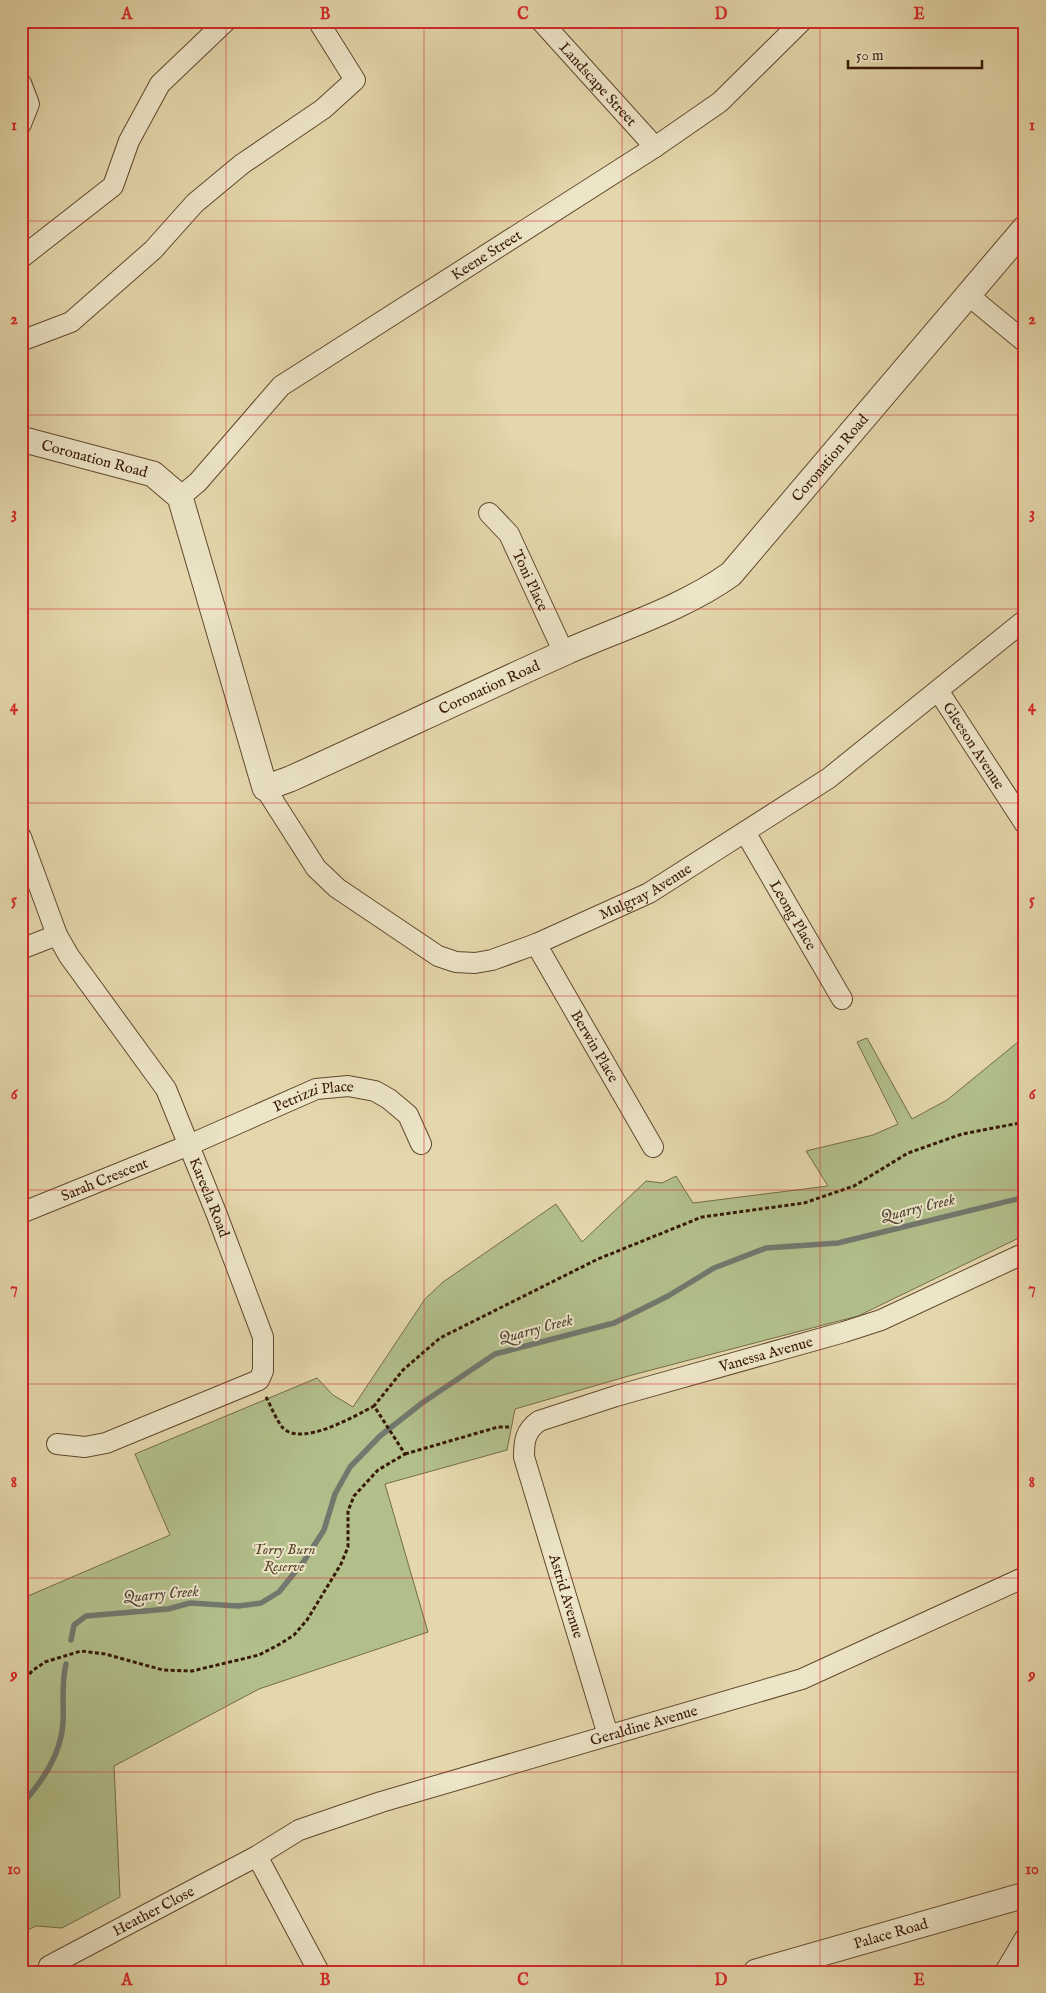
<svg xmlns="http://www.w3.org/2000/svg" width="1046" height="1993" viewBox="0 0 1046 1993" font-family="'IM FELL English',serif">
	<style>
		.green { fill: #b2bf8b; stroke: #746c48 }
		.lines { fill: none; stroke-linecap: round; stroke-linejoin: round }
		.stream { stroke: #72786e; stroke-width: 5.5 }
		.minor-casing { stroke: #62482f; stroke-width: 22 }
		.tertiary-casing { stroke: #62482f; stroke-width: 27 }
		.path { stroke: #371906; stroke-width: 3; stroke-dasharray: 4 2.5; stroke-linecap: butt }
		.minor { stroke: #ede5c8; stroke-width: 20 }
		.tertiary { stroke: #ede5c8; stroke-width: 25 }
		.grid { fill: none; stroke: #d62828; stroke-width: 1; stroke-opacity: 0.55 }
		.labels { text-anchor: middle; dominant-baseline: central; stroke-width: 4; stroke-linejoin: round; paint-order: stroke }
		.street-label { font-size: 15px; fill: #371906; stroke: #ede5c8 }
		.park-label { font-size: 15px; font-style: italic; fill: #5c4b2e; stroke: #ede5c8 }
		.water-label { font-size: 16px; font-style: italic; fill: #54483a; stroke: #ede5c8 }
		.neatline { fill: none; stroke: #d62828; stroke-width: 2 }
		.grid-label { font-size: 16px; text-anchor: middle; font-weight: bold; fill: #d62828 }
	</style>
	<rect width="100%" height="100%" fill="#e4d7ab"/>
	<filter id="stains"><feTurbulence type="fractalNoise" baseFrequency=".004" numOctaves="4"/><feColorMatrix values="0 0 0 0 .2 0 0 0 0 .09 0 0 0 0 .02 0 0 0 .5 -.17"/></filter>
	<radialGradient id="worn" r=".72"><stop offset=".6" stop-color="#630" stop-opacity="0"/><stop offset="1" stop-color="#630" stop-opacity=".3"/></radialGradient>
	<path class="green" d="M867 1038 912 1119 947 1100 1018 1042 1025 1053V1235L858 1316 632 1375 515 1409 507 1450 385 1484 428 1632 259 1689 114 1766 120 1897 62 1928 36 1926 21 1933V1599L170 1535 135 1454 317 1378 333 1395 353 1407 425 1299 443 1282 556 1204 582 1242 646 1181 662 1183 676 1176 693 1203 828 1186 806 1151 873 1135 898 1124 857 1042Z"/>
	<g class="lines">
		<g class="stream">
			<path d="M71 1640 74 1625 86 1616 168 1609 190 1603 238 1606 261 1603 279 1592 304 1561 324 1530 335 1494 350 1467 380 1436 422 1403 495 1354 614 1323 668 1296 714 1268 766 1248 838 1243 1025 1197"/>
			<path d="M21 1805C42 1782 61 1755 63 1723 64 1703 61 1684 66 1664"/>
		</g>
		<g class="minor-casing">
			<g id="minor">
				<path id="s1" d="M541 21 655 147"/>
				<path d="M21 83 29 104 21 124"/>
				<path d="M21 258 113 186 129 141 160 84 226 21"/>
				<path d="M968 295 1025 342"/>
				<path d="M21 341 71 322 153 250 195 203 242 164 323 109 355 80 318 21"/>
				<path id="s2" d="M180 497 198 482 281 386 655 147 720 102 802 21"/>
				<path id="s3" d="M489 513 509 534 564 653"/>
				<path id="s4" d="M939 692 1025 824"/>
				<path id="s5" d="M265 788 316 868 337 888 438 956 456 962 475 963 492 960 536 944 649 893 829 778 1025 620"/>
				<path id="s6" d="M745 832 842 999"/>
				<path id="s7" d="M21 837 57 935 69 956 166 1089 217 1215 263 1337V1371L259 1380 106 1443 85 1447 57 1444"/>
				<path id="s8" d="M536 944 653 1147"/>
				<path d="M21 949 57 935"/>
				<path id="s9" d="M21 1213 189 1145 316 1089 348 1086 375 1091 389 1099 408 1115 421 1144"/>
				<path id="s10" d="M608 1735 524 1457C524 1441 525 1431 539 1421L616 1396 844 1332 881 1320 1025 1253"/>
				<path d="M257 1856 319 1972"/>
				<path id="s11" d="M49 1966 257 1856 299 1830 381 1802 802 1679 1025 1577"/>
				<path d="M1005 1972 1025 1938"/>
			</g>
		</g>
		<g class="tertiary-casing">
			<g id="tertiary">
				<path id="s12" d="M21 439 153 474 180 497 265 788 290 779C383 737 474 693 566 652 620 628 684 608 731 574L1025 228"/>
				<path id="s13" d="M756 1972 1025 1895"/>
			</g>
		</g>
		<g class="path">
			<path d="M266 1397C271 1406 276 1420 283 1428 302 1447 355 1416 374 1406"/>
			<path d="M405 1454 498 1427H511"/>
			<path d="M21 1684 32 1671 45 1662 81 1651 105 1654 163 1670 192 1671 259 1655 280 1644 294 1635 307 1620 341 1564 348 1547V1511L354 1496 378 1470 405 1454 374 1406 403 1370 440 1338 598 1259 702 1217 804 1203 854 1186 908 1153 962 1134 1025 1122"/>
		</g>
		<use href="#minor" class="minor"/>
		<use href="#tertiary" class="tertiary"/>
	</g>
	<path class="grid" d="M226 21V1972M424 21V1972M622 21V1972M820 21V1972M21 221H1025M21 415H1025M21 609H1025M21 803H1025M21 996H1025M21 1190H1025M21 1384H1025M21 1578H1025M21 1772H1025"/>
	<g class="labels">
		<g class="street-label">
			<text stroke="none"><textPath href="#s1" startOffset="85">Landscape Street</textPath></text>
			<text stroke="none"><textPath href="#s2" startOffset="394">Keene Street</textPath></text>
			<text stroke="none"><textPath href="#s12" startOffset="1141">Coronation Road</textPath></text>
			<text stroke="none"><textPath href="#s12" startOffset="76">Coronation Road</textPath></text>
			<text stroke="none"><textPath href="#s3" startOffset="80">Toni Place</textPath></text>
			<text stroke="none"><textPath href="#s12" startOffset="721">Coronation Road</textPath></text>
			<text stroke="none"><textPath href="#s4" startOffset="64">Gleeson Avenue</textPath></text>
			<text stroke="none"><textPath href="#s5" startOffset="469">Mulgray Avenue</textPath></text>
			<text stroke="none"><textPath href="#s6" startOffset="96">Leong Place</textPath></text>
			<text stroke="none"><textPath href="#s8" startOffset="118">Berwin Place</textPath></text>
			<text stroke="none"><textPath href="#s9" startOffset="316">Petrizzi Place</textPath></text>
			<text stroke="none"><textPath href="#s9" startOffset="90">Sarah Crescent</textPath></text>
			<text stroke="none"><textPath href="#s7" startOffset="410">Kareela Road</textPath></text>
			<text stroke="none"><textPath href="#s10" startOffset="568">Vanessa Avenue</textPath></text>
			<text transform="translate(566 1596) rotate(73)">Astrid Avenue</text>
			<text stroke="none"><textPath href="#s11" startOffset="645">Geraldine Avenue</textPath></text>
			<text stroke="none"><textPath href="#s11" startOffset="118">Heather Close</textPath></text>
			<text stroke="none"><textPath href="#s13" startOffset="140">Palace Road</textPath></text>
		</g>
		<g class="park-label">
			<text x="284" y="1549">Torry Burn<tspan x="284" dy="17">Reserve</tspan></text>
		</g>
		<g class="water-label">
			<text transform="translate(918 1209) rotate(-14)">Quarry Creek</text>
			<text transform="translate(536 1330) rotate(-15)">Quarry Creek</text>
			<text transform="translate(161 1595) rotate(-5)">Quarry Creek</text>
		</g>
	</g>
	<rect width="1046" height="1993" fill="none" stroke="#e4d7ab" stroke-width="55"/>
	<path d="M848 60v8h134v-8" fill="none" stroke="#371906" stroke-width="2.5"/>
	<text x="856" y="60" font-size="15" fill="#371906" stroke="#ede5c8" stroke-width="4" paint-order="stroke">50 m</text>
	<rect x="28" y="28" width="990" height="1938" class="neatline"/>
	<g class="grid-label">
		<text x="127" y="19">A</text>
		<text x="325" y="19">B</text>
		<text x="523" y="19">C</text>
		<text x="721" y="19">D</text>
		<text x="919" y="19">E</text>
		<text x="14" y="130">1</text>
		<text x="1032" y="130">1</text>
		<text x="14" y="324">2</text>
		<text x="1032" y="324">2</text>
		<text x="14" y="518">3</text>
		<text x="1032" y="518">3</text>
		<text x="14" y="711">4</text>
		<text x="1032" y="711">4</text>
		<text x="14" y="905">5</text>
		<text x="1032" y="905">5</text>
		<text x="14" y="1099">6</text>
		<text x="1032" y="1099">6</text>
		<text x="14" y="1293">7</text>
		<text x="1032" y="1293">7</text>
		<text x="14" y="1487">8</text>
		<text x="1032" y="1487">8</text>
		<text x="14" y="1680">9</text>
		<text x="1032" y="1680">9</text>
		<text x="14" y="1874">10</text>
		<text x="1032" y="1874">10</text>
		<text x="127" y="1985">A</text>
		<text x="325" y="1985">B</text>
		<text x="523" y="1985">C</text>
		<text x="721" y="1985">D</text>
		<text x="919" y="1985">E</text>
	</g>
	<rect width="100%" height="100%" filter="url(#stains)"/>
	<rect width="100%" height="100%" fill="url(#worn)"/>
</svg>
